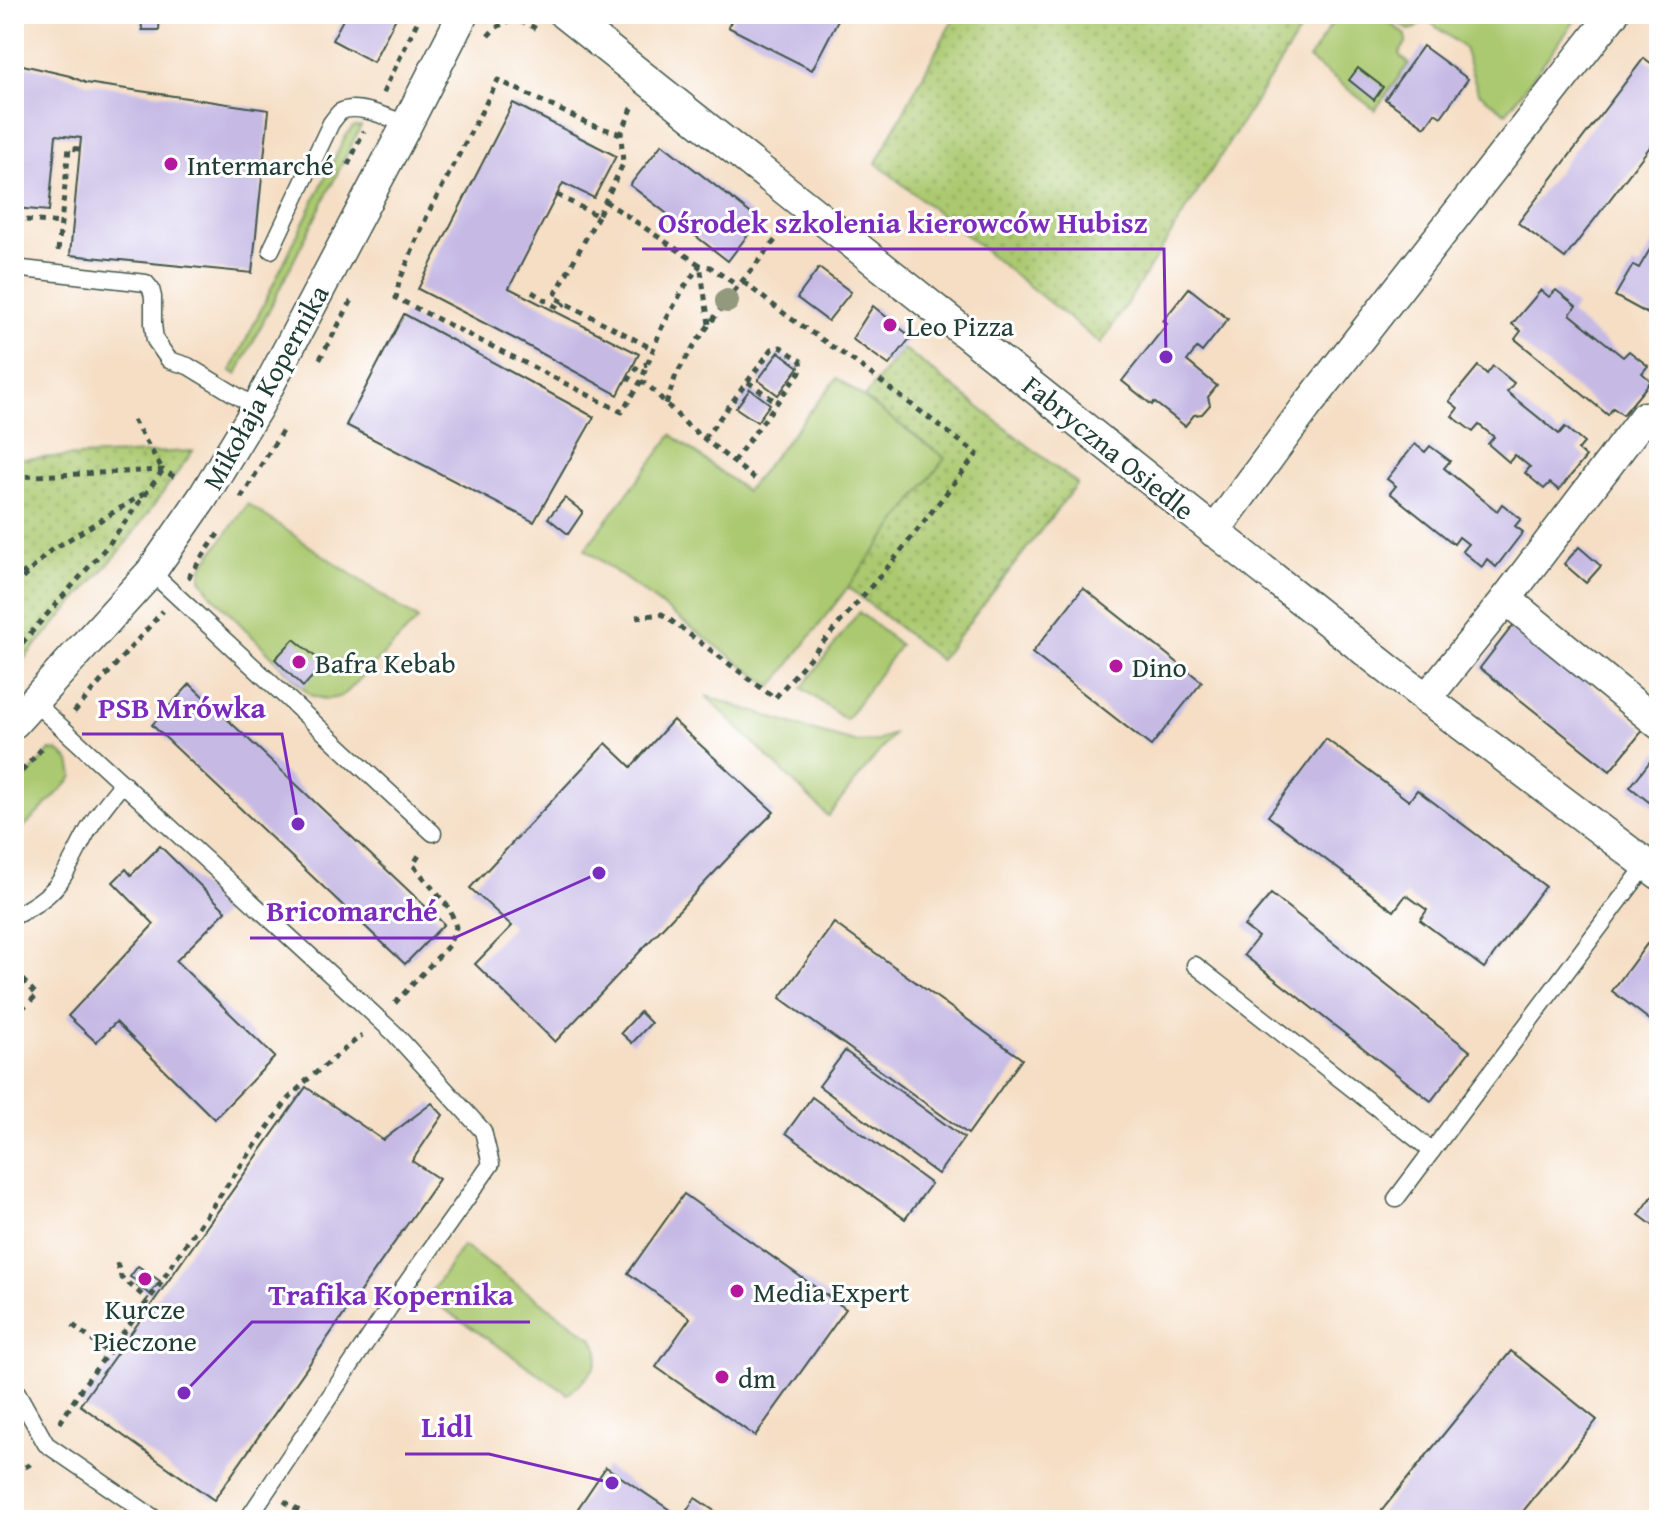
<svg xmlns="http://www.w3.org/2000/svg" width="1673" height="1534" viewBox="0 0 1673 1534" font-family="'Gentium Book Plus',serif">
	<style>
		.grass { fill: #abc970; stroke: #658352; stroke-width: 2 }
		.park { fill: url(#park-dots); stroke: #658352; stroke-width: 2 }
		.building { fill: #c6bae5 }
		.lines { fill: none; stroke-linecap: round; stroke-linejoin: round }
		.service-casing { stroke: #3f554a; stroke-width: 19 }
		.minor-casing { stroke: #3f554a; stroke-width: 33 }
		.path { stroke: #3f554a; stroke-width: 5; stroke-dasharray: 6 6; stroke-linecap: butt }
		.service { stroke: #fff; stroke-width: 16 }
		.minor { stroke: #fff; stroke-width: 30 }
		.tree { fill: #93997d }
		.poi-dot { fill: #b5179e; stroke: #fff; stroke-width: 3 }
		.labels { text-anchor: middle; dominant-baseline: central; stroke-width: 6; stroke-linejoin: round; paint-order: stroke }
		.poi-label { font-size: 28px; fill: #1f3d34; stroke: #fff; text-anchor: start }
		.street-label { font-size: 28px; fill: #1f3d34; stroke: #fff }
		.leader { fill: none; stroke: #7b2cbf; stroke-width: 3 }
		.callout-dot { fill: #7b2cbf; stroke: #fff; stroke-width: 3 }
		.callout-label { font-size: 30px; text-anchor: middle; font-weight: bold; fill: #7b2cbf; stroke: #fff; stroke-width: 6; stroke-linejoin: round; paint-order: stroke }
	</style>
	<defs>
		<pattern id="park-dots" width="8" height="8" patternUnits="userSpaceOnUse" patternTransform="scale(2)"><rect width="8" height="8" fill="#abc970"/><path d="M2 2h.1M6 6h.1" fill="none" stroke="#8ba45d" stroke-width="1.8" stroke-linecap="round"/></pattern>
	</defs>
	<rect width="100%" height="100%" fill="#fff"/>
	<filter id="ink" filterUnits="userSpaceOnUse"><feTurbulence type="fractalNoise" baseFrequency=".0125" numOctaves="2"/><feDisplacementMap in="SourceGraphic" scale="16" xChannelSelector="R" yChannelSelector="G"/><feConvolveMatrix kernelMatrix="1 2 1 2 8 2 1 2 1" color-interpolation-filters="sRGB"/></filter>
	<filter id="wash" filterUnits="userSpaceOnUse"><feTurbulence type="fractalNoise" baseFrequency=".006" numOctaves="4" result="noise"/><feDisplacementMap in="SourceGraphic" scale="32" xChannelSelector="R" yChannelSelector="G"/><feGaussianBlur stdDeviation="1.8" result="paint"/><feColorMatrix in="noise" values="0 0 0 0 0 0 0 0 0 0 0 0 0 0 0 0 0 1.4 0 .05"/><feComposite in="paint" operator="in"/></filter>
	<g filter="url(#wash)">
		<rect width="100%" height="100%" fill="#f5dec4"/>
		<g class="grass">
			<path d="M1338 14H1580L1506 113 1478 92 1464 48 1426 19 1416 28 1409 30 1387 15 1385 19 1406 35V43L1399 53 1401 57 1409 63 1375 110 1309 59Z"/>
			<path d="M361 126 237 374 231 371 345 137 353 127Z"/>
			<path d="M837 378 946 458 772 687 585 549 672 435 746 491Z"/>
			<path d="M248 504 418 620 346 693C334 701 324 700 310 695L212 595 201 579 202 567Z"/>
			<path d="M859 612 900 645 846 720 802 688Z"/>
			<path d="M706 696 807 729 855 742 878 741 894 733 828 816Z"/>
			<path d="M50 750 58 751 70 761 73 776 70 781 14 837V791Z"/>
			<path d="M463 1246 592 1338C594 1342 597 1346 598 1351 600 1369 580 1384 568 1394L437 1304 429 1295Z"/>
		</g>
		<g class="park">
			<path d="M956 14H1305L1304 22 1295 39 1101 344 876 163Z"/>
			<path d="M901 349 907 351 1077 484 940 660 848 587 945 458 864 398Z"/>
			<path d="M193 451 121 550 14 670V459Z"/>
		</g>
		<g id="blocks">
			<g class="building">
				<path d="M141 14H160L159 30H142Z"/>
				<path d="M346 14H388L396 18 373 62 332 40Z"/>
				<path d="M735 14H841L812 70 728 27Z"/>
				<path d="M1423 46 1468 79 1441 117 1435 113 1425 127 1385 99Z"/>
				<path d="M1644 58 1659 69V135L1565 258 1518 223Z"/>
				<path d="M14 63 70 76 86 83 269 110 252 273 70 255 81 138 56 135 49 211 14 208Z"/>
				<path d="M1358 68 1383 87 1374 100 1349 80Z"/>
				<path d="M513 103 616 156 594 198 563 183 509 288 639 354 618 395 517 340 418 289Z"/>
				<path d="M662 144 759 220 728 261 630 185Z"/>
				<path d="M1659 234V320L1615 296 1633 265 1639 268Z"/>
				<path d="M819 268 851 292 828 321 797 298Z"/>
				<path d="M1189 288 1228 319 1202 352 1197 348 1187 361 1217 386 1208 397 1210 405 1202 414 1194 415 1185 426 1154 402 1152 405 1122 381 1167 324 1163 321Z"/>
				<path d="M1541 290 1549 297 1556 290 1576 306 1570 314 1623 357 1629 351 1648 366 1642 373 1651 381 1623 415 1613 408 1608 415 1515 339 1521 331 1512 324Z"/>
				<path d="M873 306 911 337 889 365 852 339Z"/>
				<path d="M404 314 594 417 534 522 346 425Z"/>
				<path d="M779 352 799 367 778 395 758 380Z"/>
				<path d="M1478 366 1487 374 1493 366 1514 383 1507 392 1559 434 1565 427 1584 443 1578 450 1586 457 1559 490 1550 483 1544 489 1525 473 1530 467 1515 455 1509 462 1488 444 1494 437 1479 425 1473 432 1452 416 1458 408 1449 401Z"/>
				<path d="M750 389 770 404 757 422 736 408Z"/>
				<path d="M1415 444 1425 452 1430 446 1450 461 1444 468 1497 511 1502 504 1521 519 1515 526 1523 532 1496 567 1487 559 1482 567 1462 551 1468 544 1459 537 1454 544 1390 493 1396 486 1387 479Z"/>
				<path d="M565 498 583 512 568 534 548 518Z"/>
				<path d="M1579 547 1601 566 1586 583 1564 564Z"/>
				<path d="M1083 588 1202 682 1151 746 1032 653Z"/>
				<path d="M1514 624 1644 729 1610 771 1480 668Z"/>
				<path d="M294 639 324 664 303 687 275 659Z"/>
				<path d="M190 684 444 924 405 964 152 725Z"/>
				<path d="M673 720 774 812 728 858 555 1042 475 964 512 926 470 888 606 743 631 767Z"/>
				<path d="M1326 739 1409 801 1417 790 1545 886 1484 968 1420 920 1427 910 1406 895 1394 911 1268 816Z"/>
				<path d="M1659 750V810L1630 787Z"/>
				<path d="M160 846 226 911 176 961 275 1057 214 1119 116 1022 96 1042 68 1016 154 924 113 882 126 869 131 875Z"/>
				<path d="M1271 894 1470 1051 1431 1101 1244 955 1258 937 1244 926Z"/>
				<path d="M834 923 1022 1059 968 1134 780 998Z"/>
				<path d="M1647 944 1659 953V1027L1612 991Z"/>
				<path d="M640 1012 651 1023 632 1043 621 1033Z"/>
				<path d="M845 1051 964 1138 938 1174 819 1086Z"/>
				<path d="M306 1087 383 1140 432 1103 443 1115 412 1161 439 1179 214 1500 80 1405Z"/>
				<path d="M812 1097 931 1184 905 1219 786 1133Z"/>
				<path d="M1659 1187V1230L1639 1215Z"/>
				<path d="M684 1194 846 1309 755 1436 656 1367 690 1318 628 1273Z"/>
				<path d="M138 1266 160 1281 150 1294 137 1286 140 1283 130 1277Z"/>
				<path d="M1511 1351 1597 1420 1516 1520H1374Z"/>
				<path d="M606 1467 682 1518 695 1498 716 1512 711 1520H570Z"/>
			</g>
		</g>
	</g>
	<g filter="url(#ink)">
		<use href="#blocks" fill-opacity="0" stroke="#3f554a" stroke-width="2"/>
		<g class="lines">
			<g class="service-casing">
				<g id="service">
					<path d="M271 250 331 123C334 119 337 115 340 112 356 102 391 119 407 124"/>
					<path d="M14 268 146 283 151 289 153 297V324L155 340 169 360 188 366 257 408"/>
					<path d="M151 572 433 833"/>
					<path d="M34 702 394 1033 483 1131 491 1164 389 1308 247 1520"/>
					<path d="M14 916C61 893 63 877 86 834 96 815 110 799 123 783"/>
					<path d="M1195 965 1432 1151"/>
					<path d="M1396 1199 1647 864"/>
					<path d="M14 1387 46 1444 157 1520"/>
				</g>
			</g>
			<g class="minor-casing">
				<g id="minor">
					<path d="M564 14 1393 673 1659 874"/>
					<path d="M1214 532 1306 407 1613 14"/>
					<path d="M1506 599 1659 724"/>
					<path d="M1426 699 1506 599 1644 417 1659 426"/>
					<path d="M14 723 151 572 203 497 257 408 407 124 463 14"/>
				</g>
			</g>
			<g class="path">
				<path d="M488 36C503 18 519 17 538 30"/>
				<path d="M383 93 421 14"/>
				<path d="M621 134 589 124 498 80 427 216 399 282 396 298 622 412 641 381 661 329 685 286 700 265 710 267 738 286"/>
				<path d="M348 165 364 131"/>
				<path d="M557 195 598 216 623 164 621 134 633 106"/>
				<path d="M605 201 700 265 709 324"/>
				<path d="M598 216 554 297 653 349"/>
				<path d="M14 219 62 223"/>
				<path d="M58 251 69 148 80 149"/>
				<path d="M532 292 559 308 565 303"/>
				<path d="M320 359 353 298"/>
				<path d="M628 381 638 366 647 364"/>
				<path d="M641 381 649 386 687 425 756 480"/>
				<path d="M748 382 778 403"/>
				<path d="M666 404 676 375 695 344 731 295 785 228"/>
				<path d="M704 439 772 349 781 347 801 361 802 369 733 462"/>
				<path d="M14 477 163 470 178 479"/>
				<path d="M241 498 284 428"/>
				<path d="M14 562 26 575"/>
				<path d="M188 578 218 534"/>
				<path d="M14 587 50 551 145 493"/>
				<path d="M636 617 662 614 775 698 893 561 977 454 855 362 790 318 742 281"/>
				<path d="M14 652 109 544 163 470 133 420"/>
				<path d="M74 712 163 611"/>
				<path d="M14 780 46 744"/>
				<path d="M14 971 37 995 14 1016"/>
				<path d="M395 1003 449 945 456 927 450 909 413 865 421 852"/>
				<path d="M117 1263 121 1277 148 1300"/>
				<path d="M73 1325 108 1353"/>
				<path d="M60 1423 83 1386 159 1286 176 1258 288 1099 307 1080 362 1035"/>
				<path d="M14 1472 29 1465 33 1460"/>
				<path d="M284 1501 313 1520"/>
				<path d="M14 1506 27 1520"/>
			</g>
			<use href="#service" class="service"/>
			<use href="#minor" class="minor"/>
		</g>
		<circle class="tree" cx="727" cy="301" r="12"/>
	</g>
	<g class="poi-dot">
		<circle cx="171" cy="164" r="8"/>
		<circle cx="890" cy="325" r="8"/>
		<circle cx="299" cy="662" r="8"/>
		<circle cx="1116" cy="666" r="8"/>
		<circle cx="145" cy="1279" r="8"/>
		<circle cx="737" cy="1291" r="8"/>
		<circle cx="722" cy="1377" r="8"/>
	</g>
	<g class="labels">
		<g class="poi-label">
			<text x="187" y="164">Intermarché</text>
			<text x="906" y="325">Leo Pizza</text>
			<text x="315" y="662">Bafra Kebab</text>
			<text x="1132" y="666">Dino</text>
			<text x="753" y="1291">Media Expert</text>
			<text x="145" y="1308" text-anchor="middle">Kurcze<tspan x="145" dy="32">Pieczone</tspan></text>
			<text x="738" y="1377">dm</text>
		</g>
		<g class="street-label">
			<text transform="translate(265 387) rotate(-61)">Mikołaja Kopernika</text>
			<text transform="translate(1109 447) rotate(39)">Fabryczna Osiedle</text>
		</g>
	</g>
	<path class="leader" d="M1166 357L1164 249H642M298 824L282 734H82M599 873L454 938H250M184 1393L252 1322H530M612 1483L489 1454H405"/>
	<g class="callout-dot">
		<circle cx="1166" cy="357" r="8"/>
		<circle cx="298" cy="824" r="8"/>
		<circle cx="599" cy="873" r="8"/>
		<circle cx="184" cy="1393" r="8"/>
		<circle cx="612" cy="1483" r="8"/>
	</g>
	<g class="callout-label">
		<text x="903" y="233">Ośrodek szkolenia kierowców Hubisz</text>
		<text x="182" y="718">PSB Mrówka</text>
		<text x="352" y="921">Bricomarché</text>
		<text x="391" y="1305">Trafika Kopernika</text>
		<text x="447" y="1437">Lidl</text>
	</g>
	<rect width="1673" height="1534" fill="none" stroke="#fff" stroke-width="48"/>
</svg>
